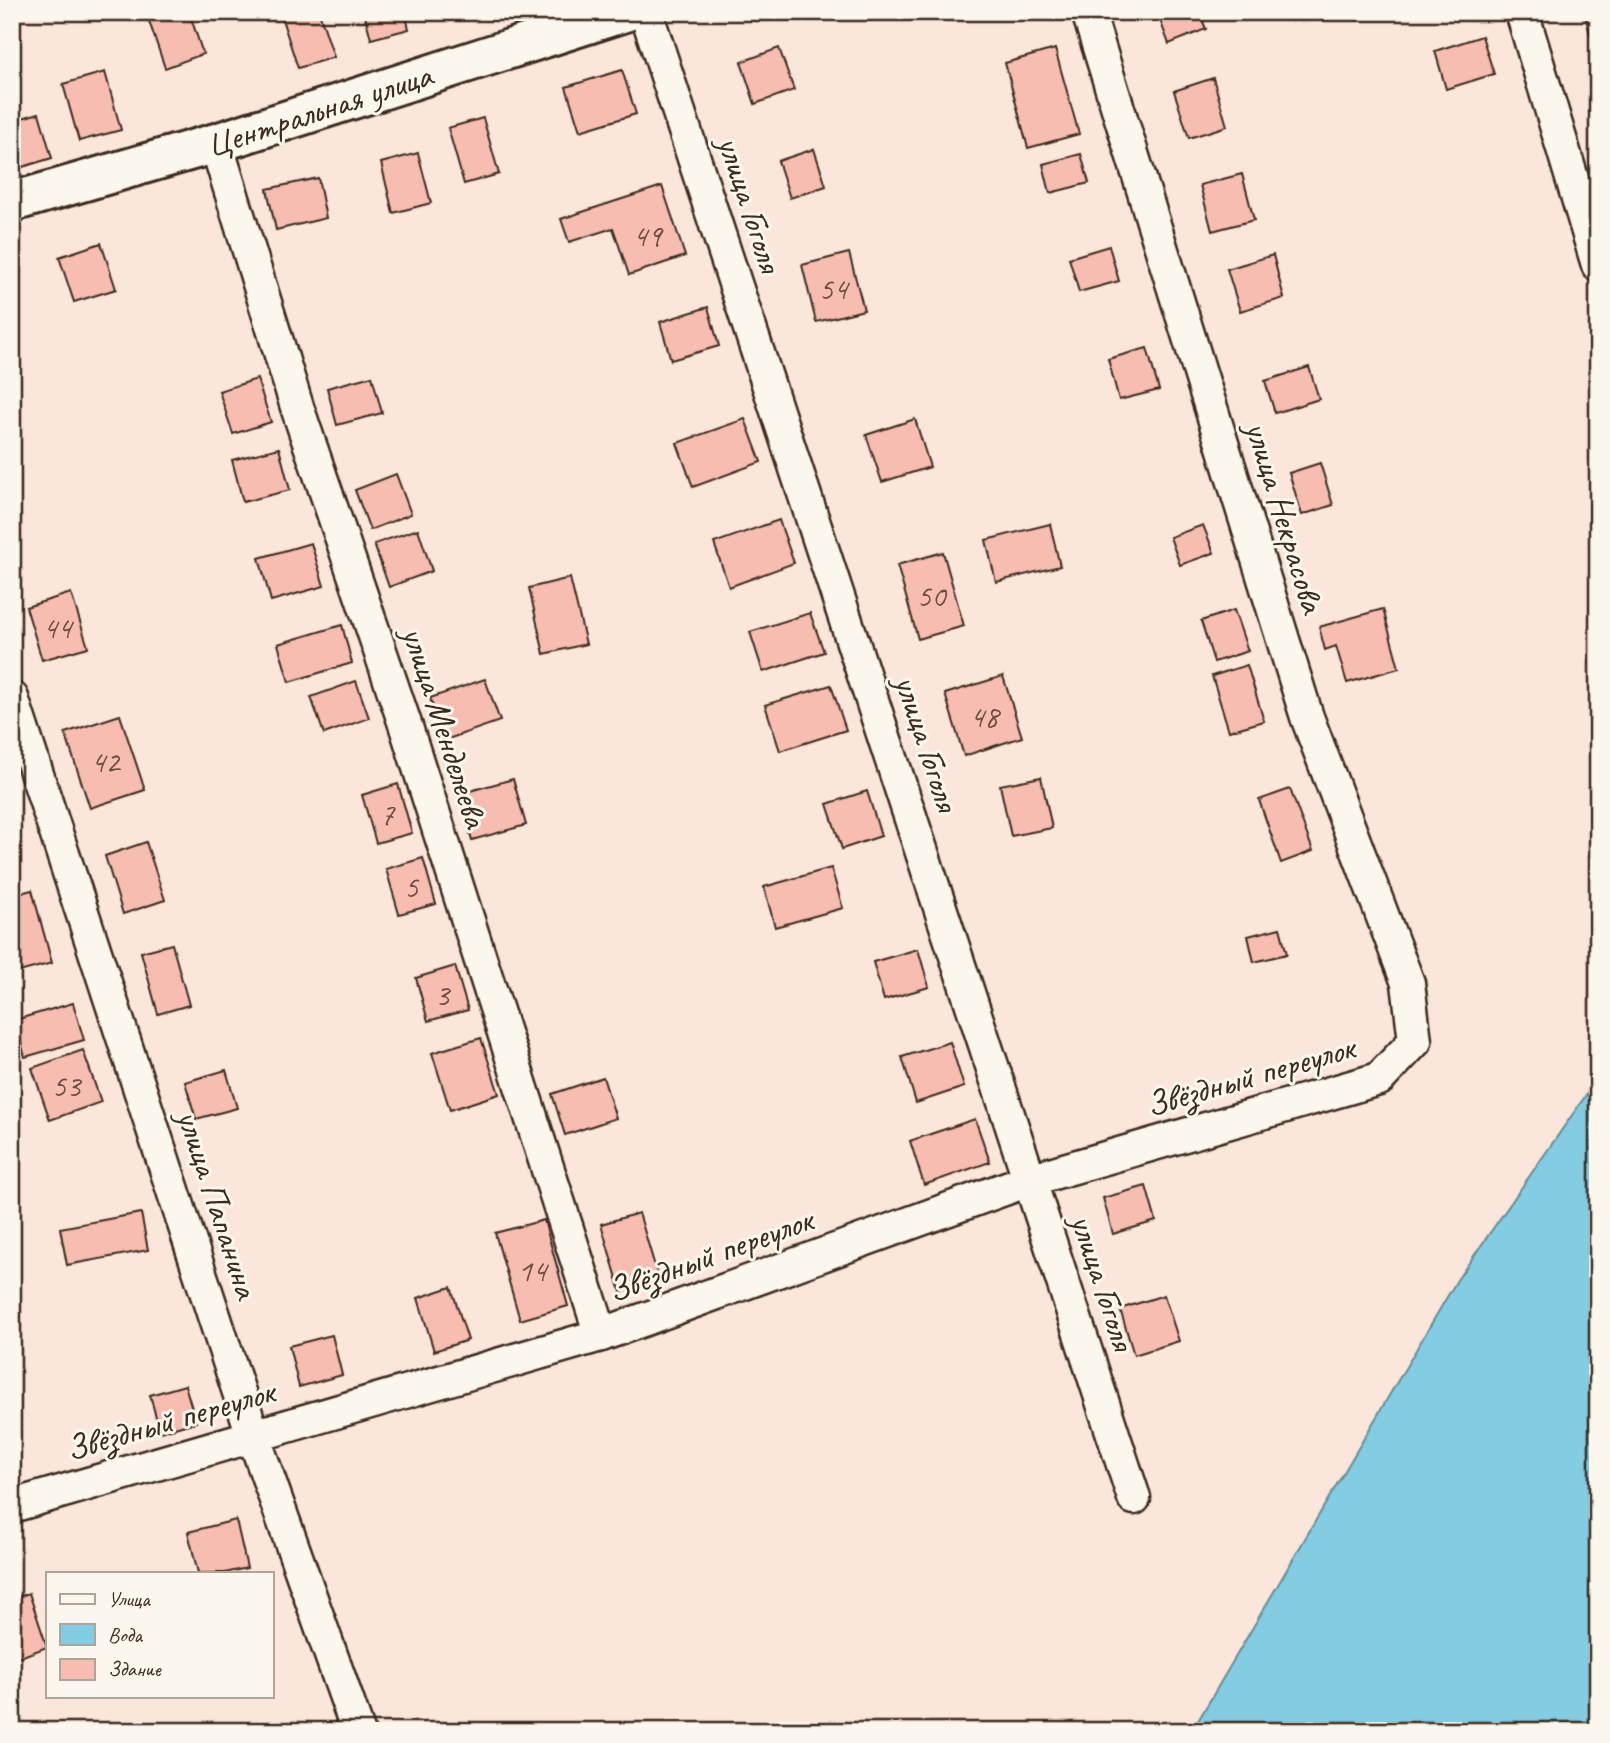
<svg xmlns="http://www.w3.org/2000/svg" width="1610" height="1743" viewBox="0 0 1610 1743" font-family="Caveat,sans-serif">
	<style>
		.water { fill: #82cde3; stroke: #668c94; stroke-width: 2 }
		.building { fill: #f7bdb0; stroke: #3b2a1e; stroke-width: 2 }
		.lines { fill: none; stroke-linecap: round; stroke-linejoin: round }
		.street-casing { stroke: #3b2a1e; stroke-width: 37 }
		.secondary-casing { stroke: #3b2a1e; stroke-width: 44 }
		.street { stroke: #fbf7ec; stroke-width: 32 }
		.secondary { stroke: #fbf7ec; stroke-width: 38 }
		.labels { text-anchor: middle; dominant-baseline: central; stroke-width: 6; stroke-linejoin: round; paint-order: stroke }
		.number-label { font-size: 32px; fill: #6a4f42 }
		.street-label { font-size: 35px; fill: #3b2a1e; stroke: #fbf7ec }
	</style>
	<rect width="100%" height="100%" fill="#fae6da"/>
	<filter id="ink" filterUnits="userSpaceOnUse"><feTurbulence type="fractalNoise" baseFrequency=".0143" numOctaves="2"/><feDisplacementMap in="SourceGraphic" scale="14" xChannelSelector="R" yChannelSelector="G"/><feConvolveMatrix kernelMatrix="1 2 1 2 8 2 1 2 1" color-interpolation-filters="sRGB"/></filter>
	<g filter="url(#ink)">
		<path class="water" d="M1598 1078V1731H1192L1457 1280Z"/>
		<g class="building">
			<path d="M163 12H189L203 54 165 68 148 18Z"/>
			<path d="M319 12 334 57 298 68 280 13Z"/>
			<path d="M364 12H405L409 29 371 39Z"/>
			<path d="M1157 12H1199L1206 29 1169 44Z"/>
			<path d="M1584 12H1598V52H1595Z"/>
			<path d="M1482 36 1494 74 1446 89 1435 51Z"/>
			<path d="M779 48 794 90 755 104 741 62Z"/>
			<path d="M1055 49 1079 134 1028 148 1005 63Z"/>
			<path d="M622 70 636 114 580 131 566 87Z"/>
			<path d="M105 72 121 130 79 141 63 84Z"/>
			<path d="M1213 78 1227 126 1189 138 1174 91Z"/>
			<path d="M39 113 52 158 16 169 12 157V121Z"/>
			<path d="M483 118 499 174 464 184 448 128Z"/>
			<path d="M814 149 826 186 790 198 778 161Z"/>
			<path d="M418 153 431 203 393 213 381 163Z"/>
			<path d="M1081 154 1089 183 1050 193 1043 164Z"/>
			<path d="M1242 174 1254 220 1212 231 1200 185Z"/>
			<path d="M318 178 326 218 276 230 267 189Z"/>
			<path d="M662 186 685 256 629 275 613 228 569 242 561 219Z"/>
			<path d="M101 243 116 289 74 302 59 257Z"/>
			<path d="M1109 246 1119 281 1079 292 1069 258Z"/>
			<path d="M849 253 864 310 816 322 802 265Z"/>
			<path d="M1273 255 1284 298 1240 311 1227 269Z"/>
			<path d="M708 307 719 346 671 360 660 322Z"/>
			<path d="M1147 348 1159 390 1119 400 1108 359Z"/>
			<path d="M1309 367 1319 399 1275 413 1265 381Z"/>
			<path d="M372 376 382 413 337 425 327 388Z"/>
			<path d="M257 379 271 422 233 434 219 391Z"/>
			<path d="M745 419 761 462 693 487 677 443Z"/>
			<path d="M915 419 930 467 882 482 866 435Z"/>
			<path d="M279 448 290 490 243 502 232 460Z"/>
			<path d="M1320 463 1333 505 1302 515 1289 473Z"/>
			<path d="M396 474 411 514 370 530 355 490Z"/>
			<path d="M779 520 794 563 729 587 714 543Z"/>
			<path d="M1050 524 1060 566 996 582 986 540Z"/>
			<path d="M1203 525 1214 553 1180 565 1170 537Z"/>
			<path d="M418 529 432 571 389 587 374 544Z"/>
			<path d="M311 543 324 586 271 601 259 558Z"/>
			<path d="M943 552 964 626 918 639 897 565Z"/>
			<path d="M570 578 586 644 544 654 529 588Z"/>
			<path d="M71 593 88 647 42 660 26 607Z"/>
			<path d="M1383 609 1399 668 1347 683 1336 646 1325 650 1319 627Z"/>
			<path d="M1234 610 1248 651 1214 662 1201 621Z"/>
			<path d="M810 613 824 652 763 672 750 632Z"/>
			<path d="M342 625 352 663 289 682 278 644Z"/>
			<path d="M1247 665 1264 721 1229 731 1212 676Z"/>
			<path d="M1003 676 1022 737 964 756 945 694Z"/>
			<path d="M485 679 500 721 445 740 430 698Z"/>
			<path d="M356 681 369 718 324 734 311 697Z"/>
			<path d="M831 685 846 730 780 751 765 705Z"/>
			<path d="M120 715 145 790 90 808 65 733Z"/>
			<path d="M1041 777 1052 828 1011 836 1000 785Z"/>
			<path d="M513 779 526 825 472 840 459 794Z"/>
			<path d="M398 784 412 833 376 843 362 795Z"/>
			<path d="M1290 789 1313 851 1281 863 1259 800Z"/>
			<path d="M867 791 881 836 842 849 827 804Z"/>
			<path d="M146 842 165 900 123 914 105 856Z"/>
			<path d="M423 858 436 904 399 914 386 869Z"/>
			<path d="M831 868 843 908 775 927 764 887Z"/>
			<path d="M32 890 52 963 12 974V895Z"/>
			<path d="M1280 928 1287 954 1254 962 1248 936Z"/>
			<path d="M172 944 189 1005 158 1014 141 952Z"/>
			<path d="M918 949 929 987 884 1000 873 962Z"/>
			<path d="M455 966 468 1010 428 1021 416 978Z"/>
			<path d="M73 1003 84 1040 25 1057 15 1020Z"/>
			<path d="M481 1038 499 1094 450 1110 432 1053Z"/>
			<path d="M950 1042 964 1087 916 1103 902 1057Z"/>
			<path d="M83 1050 101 1102 50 1120 32 1068Z"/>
			<path d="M226 1070 237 1108 196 1119 185 1082Z"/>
			<path d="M603 1077 616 1118 565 1135 552 1094Z"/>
			<path d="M975 1119 990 1162 924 1185 910 1141Z"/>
			<path d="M1146 1186 1156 1221 1113 1234 1103 1198Z"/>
			<path d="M141 1213 148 1250 67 1265 60 1228Z"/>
			<path d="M639 1213 659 1280 621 1292 601 1224Z"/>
			<path d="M544 1220 568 1306 520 1320 495 1233Z"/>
			<path d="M451 1287 468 1340 434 1351 418 1298Z"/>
			<path d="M1164 1295 1179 1341 1134 1355 1120 1309Z"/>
			<path d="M332 1335 342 1375 299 1387 289 1346Z"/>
			<path d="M185 1385 196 1422 160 1432 150 1395Z"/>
			<path d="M236 1520 247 1568 225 1573H198L188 1532Z"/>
			<path d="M29 1593 47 1647 12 1660V1599Z"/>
		</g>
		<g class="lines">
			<g class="street-casing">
				<g id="street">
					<path d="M646 12 1134 1498"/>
					<path d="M1522 12 1598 265"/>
					<path d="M216 143 297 407 405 724 601 1335"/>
					<path d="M12 698 253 1435 358 1731"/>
					<path d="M12 1506 601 1335 1029 1180 1379 1079 1415 1041 1408 983 1307 717 1088 12"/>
				</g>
			</g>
			<g class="secondary-casing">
				<path id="secondary" d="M12 202 216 143 625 12"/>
			</g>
			<use href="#street" class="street"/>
			<use href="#secondary" class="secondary"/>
		</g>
	</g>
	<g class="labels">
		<g class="number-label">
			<text x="647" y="235">49</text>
			<text x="833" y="288">54</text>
			<text x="931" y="595">50</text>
			<text x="57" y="627">44</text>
			<text x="984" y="716">48</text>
			<text x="105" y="761">42</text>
			<text x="387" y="814">7</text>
			<text x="411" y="886">5</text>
			<text x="442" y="994">3</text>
			<text x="66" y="1085">53</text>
			<text x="532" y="1270">14</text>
		</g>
		<g class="street-label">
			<text transform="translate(319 110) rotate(-18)">Центральная улица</text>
			<text transform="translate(750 204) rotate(72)">улица Гоголя</text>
			<text transform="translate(1285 517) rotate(73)">улица Некрасова</text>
			<text transform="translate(445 727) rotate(72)">улица Менделеева</text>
			<text transform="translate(927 743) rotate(72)">улица Гоголя</text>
			<text transform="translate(1250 1076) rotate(-16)">Звёздный переулок</text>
			<text transform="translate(218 1204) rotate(72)">улица Папанина</text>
			<text transform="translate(710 1255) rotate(-20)">Звёздный переулок</text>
			<text transform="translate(1103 1282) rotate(72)">улица Гоголя</text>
			<text transform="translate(170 1420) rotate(-16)">Звёздный переулок</text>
		</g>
	</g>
	<rect width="1610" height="1743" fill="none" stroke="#fbf7ec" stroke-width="42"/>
	<rect x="21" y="21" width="1568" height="1701" fill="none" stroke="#3b2a1e" stroke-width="2.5" filter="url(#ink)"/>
	<rect x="46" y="1572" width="228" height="126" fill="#fbf7ec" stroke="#aea59a" stroke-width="2"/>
	<rect x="60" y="1594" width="35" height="10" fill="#fbf7ec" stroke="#aea59a" stroke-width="2"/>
	<text x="108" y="1606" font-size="21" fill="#3b2a1e">Улица</text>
	<rect x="60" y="1624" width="35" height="21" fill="#82cde3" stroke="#aea59a" stroke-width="2"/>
	<text x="108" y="1642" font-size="21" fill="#3b2a1e">Вода</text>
	<rect x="60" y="1659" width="35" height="21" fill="#f7bdb0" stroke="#aea59a" stroke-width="2"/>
	<text x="108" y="1676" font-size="21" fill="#3b2a1e">Здание</text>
</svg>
